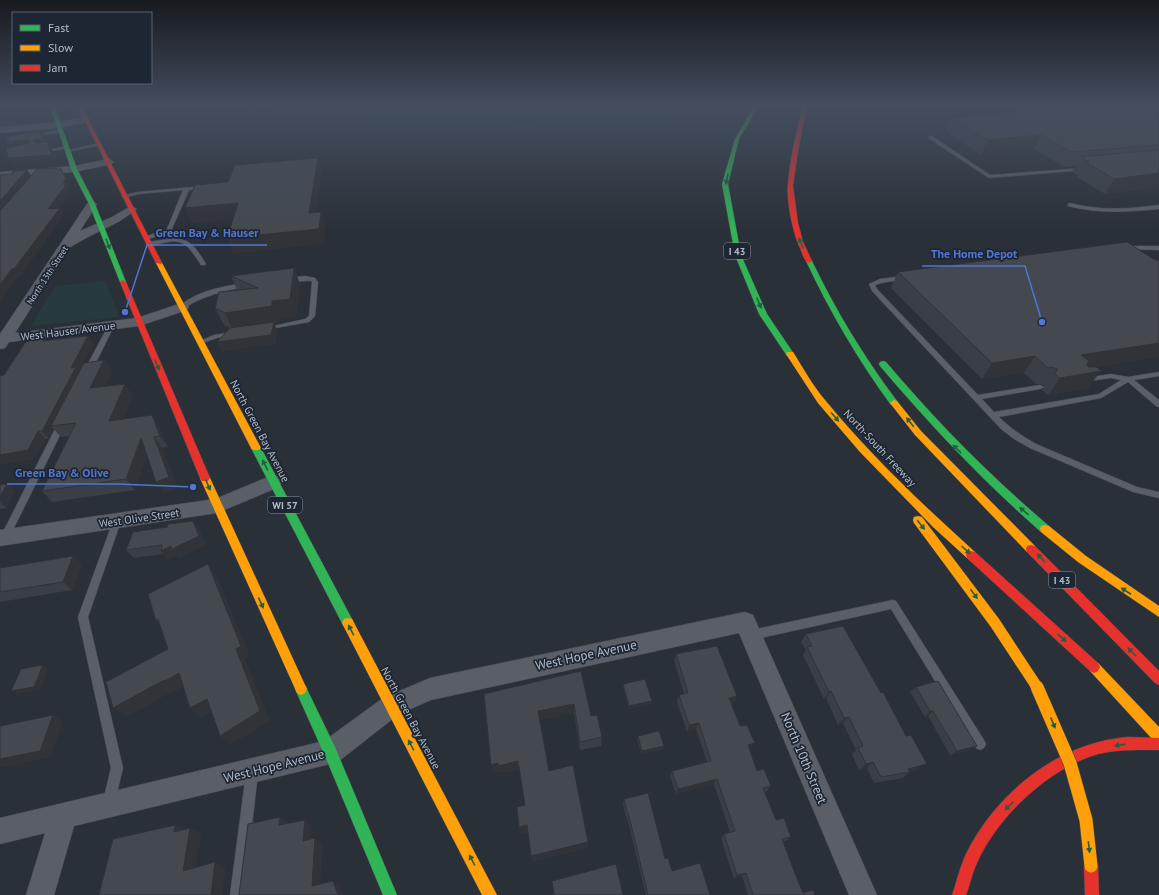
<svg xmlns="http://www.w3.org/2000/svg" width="1159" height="895" viewBox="0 0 1159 895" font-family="'PT Sans',sans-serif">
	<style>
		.green { fill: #273a3e }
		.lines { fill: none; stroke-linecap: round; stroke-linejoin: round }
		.lane-casing { stroke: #484c53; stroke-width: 1 }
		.street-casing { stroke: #484c53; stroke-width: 1 }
		.fast-casing { stroke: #484c53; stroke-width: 1 }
		.slow-casing { stroke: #484c53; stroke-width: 1 }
		.jam-casing { stroke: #484c53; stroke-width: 1 }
		.lane { fill: #5a5e66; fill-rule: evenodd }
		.street { fill: #5a5e66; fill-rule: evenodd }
		.fast { fill: #30b455; fill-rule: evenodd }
		.slow { fill: #ff9f0a; fill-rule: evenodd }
		.jam { fill: #e5322d; fill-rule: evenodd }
		.slow-bridge-casing { stroke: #474c53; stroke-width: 14; stroke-linecap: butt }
		.slow-bridge { stroke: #ff9f0a; stroke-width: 13 }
		.wall { fill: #3a3f45 }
		.shaded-wall { fill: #303338 }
		.building { fill: #444950; stroke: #303338 }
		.oneway { fill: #255f41 }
		.labels { text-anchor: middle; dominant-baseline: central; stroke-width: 3.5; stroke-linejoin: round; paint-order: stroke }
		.far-street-label { font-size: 9px; fill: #b4bcc9; stroke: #1d2633 }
		.shield { fill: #1d2633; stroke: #878f9c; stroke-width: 1 }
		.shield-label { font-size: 10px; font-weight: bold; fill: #b4bcc9 }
		.street-label { font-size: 11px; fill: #b4bcc9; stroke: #1d2633 }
		.near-street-label { font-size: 13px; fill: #b4bcc9; stroke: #1d2633 }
		.leader { fill: none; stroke: #5274d3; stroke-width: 1.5 }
		.callout-dot { fill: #5274d3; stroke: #1d2633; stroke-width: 1.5 }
		.callout-label { font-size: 12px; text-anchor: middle; font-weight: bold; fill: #5274d3; stroke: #1d2633; stroke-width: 3.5; stroke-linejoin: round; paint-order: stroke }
	</style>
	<rect width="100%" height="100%" fill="#2a3038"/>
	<g class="green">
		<path d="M201 105H748L747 110 526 129Z"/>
		<path d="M106 281 119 317 31 326 55 286Z"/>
	</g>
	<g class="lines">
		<g class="lane-casing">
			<g id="lane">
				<path d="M51 105H64L52 107Z"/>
				<path d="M409 105H459L457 106H411Z"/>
				<path d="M1011 105H1016L1036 115 1033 116Z"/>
				<path d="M1057 105H1062L1076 112 1073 113Z"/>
				<path d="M60 130 62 131V132L33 136 31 135Z"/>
				<path d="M928 136H932L990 175 1084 168 1086 169 1084 170 989 178 928 138Z"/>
				<path d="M99 143H101V145L67 152 65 151Z"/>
				<path d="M66 146H68V148L43 153 41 152Z"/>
				<path d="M205 186H207V188L189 190 171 231 146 240 144 239V237L167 229 183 190 138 194 124 198 121 196 138 192Z"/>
				<path d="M1070 203C1101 211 1127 209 1159 205V209C1126 212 1100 214 1068 206V204Z"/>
				<path d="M168 239C191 237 195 247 206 264L205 265H201C183 237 181 239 149 246L146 244 149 242Z"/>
				<path d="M1124 246H1159V250L1122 249V247Z"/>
				<path d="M305 276 315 278 318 282 315 316 309 322 264 330V328L305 319 309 316 312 282 311 281C303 280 292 284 285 280L288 278Z"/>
				<path d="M905 276 908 278 907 279 881 283 875 285 877 289 978 395 1040 385 1044 387 1040 389 982 399 994 412 1099 394 1121 380 1111 378 1082 382 1081 380 1085 378 1111 374 1128 377 1159 372V376L1134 380 1159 400V407L1156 406 1128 382 1101 398 999 417C1010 428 1022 436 1036 444L1137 487 1159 492V498L1133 492 1030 448 1014 439 1001 429 872 291 869 284 880 279Z"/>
				<path d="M246 283 249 285 248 286C223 292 207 294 184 308L182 309 179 307C195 291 224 286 246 283Z"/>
				<path d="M111 324 114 326 92 371 88 373H85L84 371 108 326Z"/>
				<path d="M233 332 236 334 235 335 217 338 200 344 197 342 214 335Z"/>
				<path d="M61 422 65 425 8 540 5 541 2 540 0 537 2 534 57 425Z"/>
				<path d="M117 517 120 518 121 521 88 617 123 768 115 801 113 805 109 807 105 805 103 801 111 768 78 617 113 521 114 518Z"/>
				<path d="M893 600 896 601 984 740 986 744 984 748 980 750 976 748 891 609 752 640 748 638 747 635 748 632 752 630Z"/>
				<path d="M252 767 256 769 258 773 244 895H230L246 773 248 769Z"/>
			</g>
		</g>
		<g class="street-casing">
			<g id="street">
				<path d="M86 117 89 118 90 120 89 122 58 128 0 133V127L58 122Z"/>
				<path d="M109 159 114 162 112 164 74 172 0 178V172L74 166Z"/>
				<path d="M92 201 97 204 80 231 112 217 131 206 137 209 120 221 88 237 70 247 15 333 137 318 182 303 187 304 189 307 187 310 139 326 9 342 5 348 0 349V334L87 204Z"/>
				<path d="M273 475 279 477 282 482 279 487 217 513 0 546V530L215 499Z"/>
				<path d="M745 612 753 615 877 895H849L739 633 431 700 399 714 339 761 330 764 74 826 54 895H26L45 833 0 844V818L324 741 383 698 430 678Z"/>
			</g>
		</g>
		<g class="fast-casing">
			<g id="fast">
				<path d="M50 105H54L77 169 95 204 126 282 125 283H121L120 282 89 204 71 169Z"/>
				<path d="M755 105H759L739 139 728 184 741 255 767 314 794 354 790 356H787L759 314 735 255 722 184 735 139Z"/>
				<path d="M1151 105 1159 106V109L1151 106Z"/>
				<path d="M809 259 812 261C836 311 864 357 897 401L898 403 897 405H891C858 360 830 312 806 261Z"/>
				<path d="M883 361 886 362C936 421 990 476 1049 526L1050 529 1049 532 1045 533 1041 532C983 481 930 425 880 366L879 364 880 362Z"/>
				<path d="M256 445 261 448 352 619 354 623 352 627 348 628 344 627 251 448Z"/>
				<path d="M301 683 305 685 335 747 397 895H383L325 756 295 689 297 685Z"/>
			</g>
		</g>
		<g class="slow-casing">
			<g id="slow">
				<path d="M159 261 162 263 261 448 259 450H253L251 448 156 263Z"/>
				<path d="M787 352H793C803 368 813 386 825 400 870 455 922 504 975 552L976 555 975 558 971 559 967 558 933 527 860 452 818 403 786 354Z"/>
				<path d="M894 400 897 401 921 431 1035 546 1036 549 1035 552 1031 553 1027 552 915 435 890 403Z"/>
				<path d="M205 474 208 475 210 478 305 685 307 689 305 693 301 695 297 693 200 478 202 475Z"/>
				<path d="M918 516 922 517 999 619 1041 683 1043 687 1041 691 1037 693 1033 691 991 627 914 523 913 520 914 517Z"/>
				<path d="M1045 525 1049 526 1086 556 1159 606V617L1078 562 1041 532 1040 529 1041 526Z"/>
				<path d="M348 618 352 619 497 895H482L344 627 342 623 344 619Z"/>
				<path d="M1094 661 1098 663 1159 727V742L1154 741 1090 671 1088 667 1090 663Z"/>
			</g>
		</g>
		<g class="jam-casing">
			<g id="jam">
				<path d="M77 105H81L162 263 161 264 156 263Z"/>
				<path d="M803 105H807L798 151 793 186 798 223 803 242 812 261 809 263C804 261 802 253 800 248 793 234 786 200 788 184 790 157 797 131 803 105Z"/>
				<path d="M123 280 126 282 210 478 208 481H202L200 478 120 282Z"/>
				<path d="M1031 545 1035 546 1159 671V685L1155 683 1027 552 1026 549 1027 546Z"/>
				<path d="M971 551 975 552 1098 663 1100 667 1098 671 1094 673 1090 671 967 558 966 555 967 552Z"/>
				<path d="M1128 737 1159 738V750C1139 750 1118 749 1098 754 1049 768 997 817 977 863 972 873 970 885 966 895H952C957 881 960 866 967 852 997 792 1060 742 1128 737Z"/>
				<path d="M1091 859 1096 861 1098 866 1099 895H1085L1084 866 1086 861Z"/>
			</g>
		</g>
		<use href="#lane" class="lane"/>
		<use href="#street" class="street"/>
		<use href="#fast" class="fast"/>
		<use href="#slow" class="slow"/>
		<use href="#jam" class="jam"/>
		<g class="slow-bridge-casing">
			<path id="slow-bridge" d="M1037 687 1070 763 1086 820 1091 866"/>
		</g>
		<use href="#slow-bridge" class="slow-bridge"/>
	</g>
	<g class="wall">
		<path d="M1080 105H1141L1159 113V187L1105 194 1077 177 1078 175 1072 172 1076 166 1064 167 1034 149 981 155 945 131 950 118 1080 106Z"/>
		<path d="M5 138 47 141 54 153 58 166 15 169 10 148 5 140Z"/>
		<path d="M294 268 300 285 296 316 279 318V323H274L277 330 275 344 221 351 230 328 224 325 215 308 237 290 231 276Z"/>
		<path d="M898 272 1159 357 1095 367 1088 388 1048 395 1042 390 1045 386 1041 384H1036L1024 373 982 379 891 288Z"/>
		<path d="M88 336 93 344 79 372 104 360 112 371 105 387 133 395 123 419 159 426 168 447 162 448 177 488 165 493 147 455 135 490 52 502 42 491 69 436 61 437 54 429 49 439H45L35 458 0 464V376L4 375 45 338 47 341Z"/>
		<path d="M7 484 15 492 6 508 0 509V485Z"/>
		<path d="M193 521 199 529 205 545 179 558 177 555 168 559 163 554 134 558 126 550 167 527Z"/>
		<path d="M82 565 72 590 0 602V568Z"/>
		<path d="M806 634 919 769 910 772 903 778 874 783 867 768 859 770 852 754 856 750 843 723 838 725 826 698 824 699 803 655 806 650 801 642Z"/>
		<path d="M676 654 734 703 731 704 740 726 751 749 749 750 757 771 771 786 767 791 765 792 776 820 791 837 786 841 783 842 796 876 803 893 815 895H748L742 876 734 879 721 838 724 834 730 832 714 784 676 794 670 776 672 771 707 762 696 729 687 732 677 702 679 695 684 694 674 661Z"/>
		<path d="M581 671 591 716 602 737 601 746 580 750 574 713 540 720 549 771 588 848 533 862 531 856 528 832 521 834 519 827 525 805 519 769 501 773 500 771 494 773 491 765Z"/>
		<path d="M623 684 652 701 651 704 629 709 623 687Z"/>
		<path d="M916 687 977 746 970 750 950 755 928 716 925 717 910 692Z"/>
		<path d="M638 736 664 746 663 749 642 754 637 739Z"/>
		<path d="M624 799 665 859 672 871 710 895H646L627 817H626L623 804Z"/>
	</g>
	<g class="shaded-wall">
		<path d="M40 130 47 141 49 149 41 151 33 141Z"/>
		<path d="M1041 135 1034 149 981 155 988 140Z"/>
		<path d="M5 140H8L15 151H12Z"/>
		<path d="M27 140 34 151 18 153 10 142Z"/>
		<path d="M48 142 54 153 58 166 15 169 8 158Z"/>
		<path d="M318 158 322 172 314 228 309 213Z"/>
		<path d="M61 169 70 186 69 187 71 192 52 216 48 209 63 183Z"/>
		<path d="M27 170 32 177 0 214V201Z"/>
		<path d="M1159 173V187L1105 194 1114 179Z"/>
		<path d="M238 203 244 218 192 223 185 208Z"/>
		<path d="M60 208 64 215 20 277H18L0 301V285Z"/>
		<path d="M321 212 326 227 324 244 233 254 227 238Z"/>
		<path d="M294 268 300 285 296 316 279 318V323H274L277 330 275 344 221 351 217 342 233 330 225 313 272 301Z"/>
		<path d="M88 336 93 344 51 426 54 429 49 439 42 431 71 368Z"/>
		<path d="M1159 343V357L1069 371 1081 355Z"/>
		<path d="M1035 356 1024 373 982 379 992 363Z"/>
		<path d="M104 360 112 371 99 400 90 388Z"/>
		<path d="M1101 371 1088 388 1048 395 1060 378Z"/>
		<path d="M125 384 133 395 118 432 109 421Z"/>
		<path d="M152 415 159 426 168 447 160 436Z"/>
		<path d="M38 431 45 439 35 458 0 464V455Z"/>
		<path d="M154 437 162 448 177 488 165 493 156 482Z"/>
		<path d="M141 438 149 449 135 490 126 479Z"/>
		<path d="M7 484 15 492 6 508 0 502V497Z"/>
		<path d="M193 521 199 529 205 545 179 558 177 555 168 559 161 551Z"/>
		<path d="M73 556 82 565 72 590 63 582Z"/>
		<path d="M208 564 217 576 250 656 245 659 270 721 230 745 220 736 236 649Z"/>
		<path d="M158 619 167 632 156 621Z"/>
		<path d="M43 665 48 668 40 690 17 694 11 691Z"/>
		<path d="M179 673 190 683 176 691 175 690 127 717 113 708 164 680Z"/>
		<path d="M831 691 826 698 824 699 829 692Z"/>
		<path d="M737 696 734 703 726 705 729 698Z"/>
		<path d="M207 699 218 708 201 718 190 708Z"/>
		<path d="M652 701 651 704 629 709V706Z"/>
		<path d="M574 704V713L540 720 538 711Z"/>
		<path d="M930 711H933L928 716 925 717Z"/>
		<path d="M53 715 63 721 51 757 0 768V759Z"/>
		<path d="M849 717 843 723 838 725 844 718Z"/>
		<path d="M699 723 696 729 687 732 689 725Z"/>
		<path d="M755 743 751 749 744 751 748 745Z"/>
		<path d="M664 746 663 749 642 754V751Z"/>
		<path d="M977 746 970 750 950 755 957 751Z"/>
		<path d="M518 761 520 769 501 773 500 771 494 773 491 765 498 763Z"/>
		<path d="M873 762 867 768 859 770 866 764Z"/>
		<path d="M927 764 919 769 910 772 908 769Z"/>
		<path d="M717 779 714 784 676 794 678 789Z"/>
		<path d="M280 817 288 823V831L279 825Z"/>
		<path d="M305 820 312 826 311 846 303 841Z"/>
		<path d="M175 825 187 831 174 832Z"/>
		<path d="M527 825 529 832 521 834 519 827Z"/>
		<path d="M190 828 202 834 194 876 183 871Z"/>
		<path d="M315 838 323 844 320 891 312 886Z"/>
		<path d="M588 842V848L533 862 531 856Z"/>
		<path d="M215 862 226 867 222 895H211Z"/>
		<path d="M746 873 742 876 734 879 737 875Z"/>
		<path d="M333 881 341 886 344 895H338Z"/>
	</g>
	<g class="building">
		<path d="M1093 105H1141L1159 113V145L1072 152 1041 135 988 140 950 118Z"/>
		<path d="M40 130 43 138 34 140 33 141 37 143 48 142 51 155 8 158 6 148 30 143 31 142 27 140 10 142 8 140H5V138L10 136Z"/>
		<path d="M1159 150V173L1114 179 1085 162H1089L1081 157Z"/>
		<path d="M318 158 309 213 321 212 319 229 227 238 238 203 185 208 195 185 228 182 235 165Z"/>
		<path d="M56 168 57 169H61L66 179 63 183 66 182 64 185H66L48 209 60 208 14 269H12L0 285V211L37 169Z"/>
		<path d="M27 170 0 201V175L13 174V171Z"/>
		<path d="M1127 242 1155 260H1159V343L1081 355 1089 361 1087 364 1088 367H1096L1101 371 1060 378 1054 373 1057 371V369L1052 367 1048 368 1035 356 992 363 898 272Z"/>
		<path d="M294 268 290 299 272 301V306L225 313 215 308 219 292 258 288 231 276Z"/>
		<path d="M274 322 271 335 217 342 230 328Z"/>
		<path d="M88 336 71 368 76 367 42 431H38L28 450 0 455V376L4 375 27 340 45 338 43 341Z"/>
		<path d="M104 360 90 388 125 384 109 421 152 415 160 436 154 437 169 477 156 482 141 438 126 479 42 491 76 423 51 426 84 363Z"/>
		<path d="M7 484 0 497V485Z"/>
		<path d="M193 521 199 536 172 549 171 546 161 551 162 545 126 550 133 532 167 527 168 524Z"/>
		<path d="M73 556 63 582 0 592V568Z"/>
		<path d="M208 564 241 646 236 649 260 711 220 736 207 699 190 708 179 673 165 681 164 680 113 708 106 682 168 649 158 619 156 621 148 594Z"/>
		<path d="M843 626 881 693 883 692 906 736 911 735 927 764 908 769 910 772 881 777 873 762 866 764 858 748 863 746 849 717 844 718 831 691 829 692 807 647 812 646 806 634Z"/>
		<path d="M717 646 737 696 729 698 740 726 747 725 755 743 748 745 757 771 764 769 771 786 763 788 776 820 784 818 791 837 782 839 796 876 803 893 813 890 815 895H753L746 873 737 875 724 834 735 831 717 779 678 789 672 771 711 761 699 723 689 725 679 695 688 693 676 654Z"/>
		<path d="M43 665 34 687 11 691 21 669Z"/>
		<path d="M581 671 591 716 597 715 602 737 580 742 574 704 538 711 549 771 573 765 588 842 531 856 527 825 519 827 517 807 525 805 518 761 498 766V763L491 765 484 694Z"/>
		<path d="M645 679 652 701 629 706 623 684Z"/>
		<path d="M938 681 977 746 957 751 933 711H930L916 687Z"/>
		<path d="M53 715 40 751 0 759V726Z"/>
		<path d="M659 731 664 746 642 751 638 736Z"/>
		<path d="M648 793 665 859 668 858 672 871 700 863 710 895H648L628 812H627L624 799Z"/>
		<path d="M280 817 279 825 305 820 303 841 315 838 312 886 333 881 338 895H239L248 824Z"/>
		<path d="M175 825 174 832 190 828 183 871 215 862 211 895H99L113 839Z"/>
		<path d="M616 864 623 895H554L552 881Z"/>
	</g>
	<defs><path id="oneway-solid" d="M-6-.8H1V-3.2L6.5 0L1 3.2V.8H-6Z"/></defs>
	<g class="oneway">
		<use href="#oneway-solid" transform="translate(727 179) rotate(101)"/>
		<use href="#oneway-solid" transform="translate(801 243) rotate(-111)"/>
		<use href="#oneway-solid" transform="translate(108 244) rotate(69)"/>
		<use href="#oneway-solid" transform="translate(759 303) rotate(67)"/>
		<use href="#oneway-solid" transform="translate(157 365) rotate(67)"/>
		<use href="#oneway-solid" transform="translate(835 417) rotate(49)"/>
		<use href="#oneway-solid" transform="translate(910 422) rotate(-128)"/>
		<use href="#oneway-solid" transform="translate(957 449) rotate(-135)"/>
		<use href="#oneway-solid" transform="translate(265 465) rotate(-118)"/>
		<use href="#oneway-solid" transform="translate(208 485) rotate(67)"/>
		<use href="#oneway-solid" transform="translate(1024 511) rotate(-140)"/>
		<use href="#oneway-solid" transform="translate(921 525) rotate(52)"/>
		<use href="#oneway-solid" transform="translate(966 550) rotate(42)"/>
		<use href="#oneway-solid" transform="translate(1041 558) rotate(-134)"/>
		<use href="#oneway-solid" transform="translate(1126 591) rotate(-147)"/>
		<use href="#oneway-solid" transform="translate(974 594) rotate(54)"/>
		<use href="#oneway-solid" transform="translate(261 603) rotate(65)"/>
		<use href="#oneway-solid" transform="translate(351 630) rotate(-118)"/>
		<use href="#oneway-solid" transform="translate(1062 638) rotate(42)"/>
		<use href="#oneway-solid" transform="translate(1132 652) rotate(-134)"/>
		<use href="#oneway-solid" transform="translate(1053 723) rotate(67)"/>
		<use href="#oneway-solid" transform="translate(411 745) rotate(-118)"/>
		<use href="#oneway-solid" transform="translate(1120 745) rotate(171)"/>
		<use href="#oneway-solid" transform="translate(1009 806) rotate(137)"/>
		<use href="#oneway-solid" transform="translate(1089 847) rotate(83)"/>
		<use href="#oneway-solid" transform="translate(472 860) rotate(-118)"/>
	</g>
	<linearGradient id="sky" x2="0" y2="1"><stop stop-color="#171a1f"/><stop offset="0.46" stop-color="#444e5e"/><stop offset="1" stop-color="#444e5e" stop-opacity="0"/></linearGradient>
	<rect width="1159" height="230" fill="url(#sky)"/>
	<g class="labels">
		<g class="far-street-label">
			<text transform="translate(47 275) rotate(-57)">North 13th Street</text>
		</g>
		<g class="shield">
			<rect x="724" y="243" width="26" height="16" rx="3"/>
			<rect x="268" y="497" width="34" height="16" rx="3"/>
			<rect x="1049" y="572" width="26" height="16" rx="3"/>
		</g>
		<g class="shield-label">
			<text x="737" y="251">I 43</text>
			<text x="285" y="505">WI 57</text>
			<text x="1062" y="580">I 43</text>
		</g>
		<g class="street-label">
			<text transform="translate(68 331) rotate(-7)">West Hauser Avenue</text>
			<text transform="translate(260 431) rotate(62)">North Green Bay Avenue</text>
			<text transform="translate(880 448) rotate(47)">North-South Freeway</text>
			<text transform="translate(139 518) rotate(-8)">West Olive Street</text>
			<text transform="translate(411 718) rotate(62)">North Green Bay Avenue</text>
		</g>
		<g class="near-street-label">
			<text transform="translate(586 655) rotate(-12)">West Hope Avenue</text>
			<text transform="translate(804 758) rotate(67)">North 10th Street</text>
			<text transform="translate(274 766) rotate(-14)">West Hope Avenue</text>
		</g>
	</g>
	<path class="leader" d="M125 312L147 245H267M1042 322L1025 266H922M193 487L117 484H7"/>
	<g class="callout-dot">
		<circle cx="125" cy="312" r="4"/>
		<circle cx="1042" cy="322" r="4"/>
		<circle cx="193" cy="487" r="4"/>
	</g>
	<g class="callout-label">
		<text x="207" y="237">Green Bay &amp; Hauser</text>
		<text x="974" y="258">The Home Depot</text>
		<text x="62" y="477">Green Bay &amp; Olive</text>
	</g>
	<rect x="12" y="12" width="140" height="72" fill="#1d2633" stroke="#59626f"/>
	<rect x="20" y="25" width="20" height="6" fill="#30b455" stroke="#59626f"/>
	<text x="48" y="32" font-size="12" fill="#b4bcc9">Fast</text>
	<rect x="20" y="45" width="20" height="6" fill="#ff9f0a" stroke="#59626f"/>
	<text x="48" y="52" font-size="12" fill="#b4bcc9">Slow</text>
	<rect x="20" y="65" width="20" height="6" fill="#e5322d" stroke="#59626f"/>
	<text x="48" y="72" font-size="12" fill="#b4bcc9">Jam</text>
</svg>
